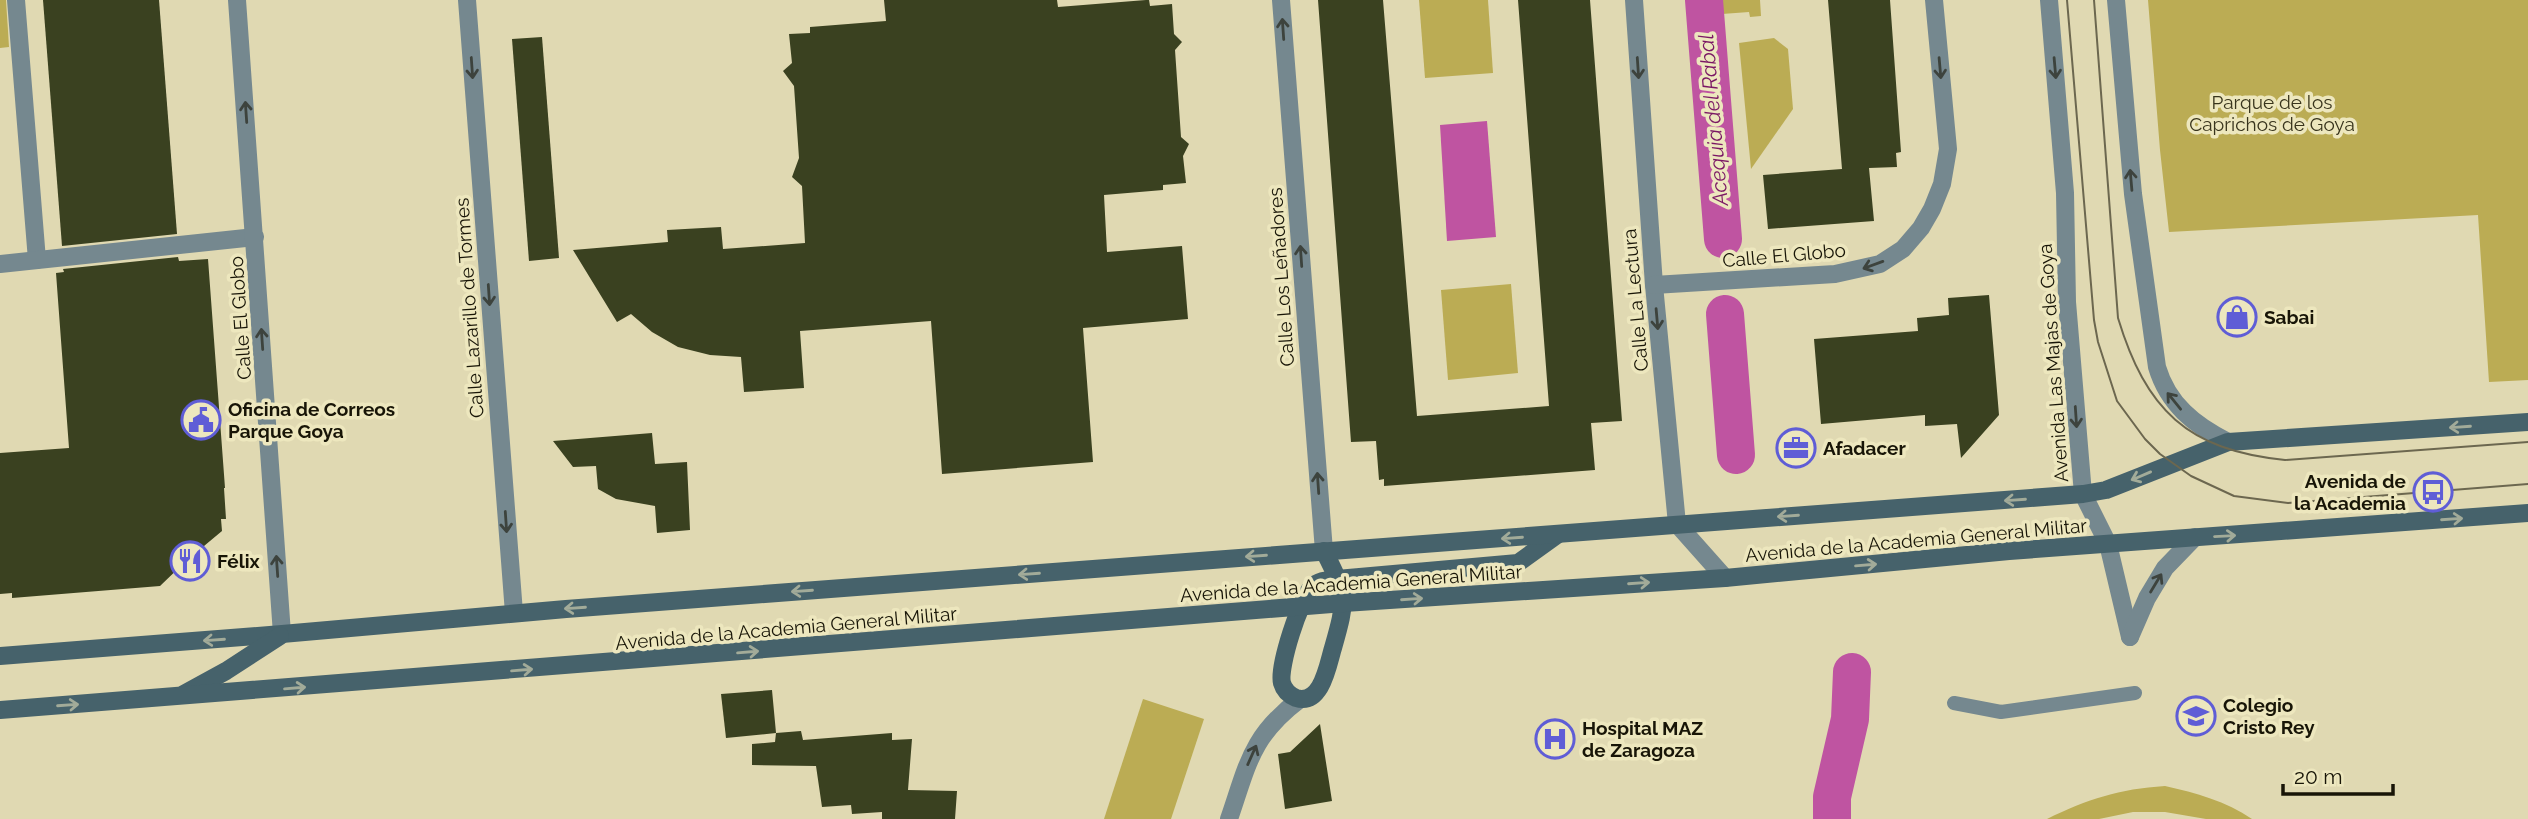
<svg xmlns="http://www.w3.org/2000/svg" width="2528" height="819" viewBox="0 0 2528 819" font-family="Raleway,sans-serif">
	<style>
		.green { fill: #bbac54 }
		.water { fill: #bf54a1 }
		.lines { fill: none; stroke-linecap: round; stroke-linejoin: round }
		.canal { stroke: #bf54a1; stroke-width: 38 }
		.building { fill: #3a4120 }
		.service { stroke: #75888f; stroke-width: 14 }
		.pedestrian { stroke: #75888f; stroke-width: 18 }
		.minor { stroke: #75888f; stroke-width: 18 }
		.secondary { stroke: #46626b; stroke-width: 18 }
		.tram { stroke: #6c674f; stroke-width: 2 }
		.oneway { stroke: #3d433d }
		.oneway2 { stroke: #a2ab99 }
		.labels { text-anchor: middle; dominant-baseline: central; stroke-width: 7; stroke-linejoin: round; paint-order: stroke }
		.park-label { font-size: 19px; fill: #38341c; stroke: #ede7be }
		.street-label { font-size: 19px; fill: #181507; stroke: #ede7be }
		.poi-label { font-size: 19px; font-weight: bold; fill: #181507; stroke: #ede7be; text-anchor: start }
		.water-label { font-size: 21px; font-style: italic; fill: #7b1864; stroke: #ede7be }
	</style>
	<rect width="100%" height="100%" fill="#e0d9b2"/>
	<g class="green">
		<path d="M0 0H6L9 47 0 48Z"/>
		<path d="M1419 0H1488L1493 73 1425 78Z"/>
		<path d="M1720 0H1760L1761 16 1750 17 1749 12 1722 14Z"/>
		<path d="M2148 0H2528V380L2489 382 2478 215 2169 232 2160 150Z"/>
		<path d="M1774 38 1788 49 1793 109 1751 169 1739 43Z"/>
		<path d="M1511 284 1518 373 1448 380 1441 290Z"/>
		<path d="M1143 699 1204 719 1171 819H1104Z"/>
		<path d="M2165 786C2196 793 2226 801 2252 819H2206L2165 812H2133L2099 819H2047C2088 799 2119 789 2165 786Z"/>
	</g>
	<path class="water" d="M1487 121 1496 237 1447 241 1440 125Z"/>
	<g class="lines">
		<g class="canal">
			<path d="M1704 0 1723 239"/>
			<path d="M1725 314 1736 455"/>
			<path d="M1832 819V797L1850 719 1852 672"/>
		</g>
	</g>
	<g class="building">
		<path d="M43 0H159L177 234 62 246Z"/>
		<path d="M884 0H1057L1058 7 1146 0H1149L1150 6 1172 4 1174 34 1182 42 1175 50 1181 137 1189 144 1183 156 1186 183 1163 185V190L1104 195 1107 252 1182 246 1188 319 1083 328 1093 462 942 474 931 321 800 331 804 388 744 392 741 357 710 355 678 347 652 332 631 314 617 322 573 250 668 242 667 230 721 227 723 249 805 243 802 186 792 177 799 158 794 86 783 71 792 63 789 34 810 33V27L886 21Z"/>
		<path d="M1318 0H1383L1417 416 1549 406 1518 0H1590L1622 421 1591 423 1595 470 1384 486V479L1379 480 1376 441 1351 442Z"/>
		<path d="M1828 0H1890L1901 152 1896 153 1897 167 1869 168 1874 221 1768 229 1763 175 1842 169Z"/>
		<path d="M542 37 559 258 529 261 512 39Z"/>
		<path d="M178 257 179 261 208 259 225 488H224L226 519H221L222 531 186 561 160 586 12 598V593L0 594V453L69 448 56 273 64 272 63 269Z"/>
		<path d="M1989 295 1999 415 1961 458 1957 424 1925 426V415L1821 424 1814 339 1918 331 1917 318 1949 315 1948 298Z"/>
		<path d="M652 433 655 464 687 462 690 530 657 533 655 506 616 499 598 489 596 466 573 467 553 441Z"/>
		<path d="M772 690 776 733 726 738 721 694Z"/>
		<path d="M1320 724 1332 801 1285 809 1278 754 1290 752Z"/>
		<path d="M801 731 803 740 892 733V740L912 739 908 790 957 791 955 819H882V812L852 814 851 805 822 807 816 766 752 765V744L775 742 776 733Z"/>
	</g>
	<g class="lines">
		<path class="service" d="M1954 703 2001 712 2135 693"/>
		<g class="pedestrian">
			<path d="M16 0 37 260"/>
			<path d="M0 264 255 237"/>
		</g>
		<g class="minor">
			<path d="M237 0 282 634"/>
			<path d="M467 0 514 613"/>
			<path d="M1281 0 1324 551"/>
			<path d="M1634 0 1654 285 1677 524 1725 578"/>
			<path d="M2049 0 2065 193 2067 302 2083 494 2108 544 2130 637"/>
			<path d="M2116 0 2133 194 2157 367C2168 404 2194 425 2228 442"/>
			<path d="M1654 285 1835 274 1880 264 1903 249 1921 228 1932 209 1942 184 1948 149 1934 0"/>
			<path d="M2130 637 2147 598 2165 568 2195 537"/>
			<path d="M1229 819C1248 764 1251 736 1300 699"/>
		</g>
		<g class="secondary">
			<path d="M1324 551C1347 596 1347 599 1333 648 1328 664 1322 706 1296 698 1289 695 1284 690 1282 683 1278 667 1300 599 1312 587 1319 580 1329 580 1337 579L1518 563 1557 535"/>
			<path d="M0 656 282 634 566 609 2083 494 2106 490 2228 442 2528 422"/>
			<path d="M184 694 226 671 280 636"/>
			<path d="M0 710 1344 603 1725 578 2009 551 2528 513"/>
		</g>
		<g class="tram">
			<path d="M2067 0 2094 320 2098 342 2117 401 2145 439 2160 454 2191 476 2234 496 2288 503 2528 484"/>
			<path d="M2094 0 2118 318C2146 410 2187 450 2285 460L2528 442"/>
		</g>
	</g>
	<defs><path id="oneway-shaft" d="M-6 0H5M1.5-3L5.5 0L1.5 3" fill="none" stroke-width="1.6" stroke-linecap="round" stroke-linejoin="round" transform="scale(1.75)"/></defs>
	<g class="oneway">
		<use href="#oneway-shaft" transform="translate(1283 29) rotate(-94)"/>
		<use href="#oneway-shaft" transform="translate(472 68) rotate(86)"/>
		<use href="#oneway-shaft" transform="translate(1638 68) rotate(86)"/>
		<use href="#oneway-shaft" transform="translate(1940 68) rotate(85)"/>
		<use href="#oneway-shaft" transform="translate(2055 68) rotate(85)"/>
		<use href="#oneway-shaft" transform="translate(246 112) rotate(-94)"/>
		<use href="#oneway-shaft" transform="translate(2131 180) rotate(-95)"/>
		<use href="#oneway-shaft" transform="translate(1301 256) rotate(-94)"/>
		<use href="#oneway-shaft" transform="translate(1873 265) rotate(160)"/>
		<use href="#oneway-shaft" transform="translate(489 295) rotate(86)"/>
		<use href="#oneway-shaft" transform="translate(1657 319) rotate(85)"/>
		<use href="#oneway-shaft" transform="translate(262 339) rotate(-94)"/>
		<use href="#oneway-shaft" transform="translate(2174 401) rotate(-129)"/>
		<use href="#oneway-shaft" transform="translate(2076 417) rotate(86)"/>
		<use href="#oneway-shaft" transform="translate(1318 483) rotate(-94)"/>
		<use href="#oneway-shaft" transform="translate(506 522) rotate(86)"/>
		<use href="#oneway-shaft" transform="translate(277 566) rotate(-94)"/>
		<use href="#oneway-shaft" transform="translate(2156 583) rotate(-59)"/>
		<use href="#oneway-shaft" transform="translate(1252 755) rotate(-66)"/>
	</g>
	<g class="oneway2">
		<use href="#oneway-shaft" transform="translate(2460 427) rotate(176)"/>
		<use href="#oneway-shaft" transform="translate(2141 476) rotate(157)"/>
		<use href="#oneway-shaft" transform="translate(2015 500) rotate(176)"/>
		<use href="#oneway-shaft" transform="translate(1788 516) rotate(176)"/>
		<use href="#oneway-shaft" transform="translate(2452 519) rotate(-4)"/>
		<use href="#oneway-shaft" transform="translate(2225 536) rotate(-3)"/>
		<use href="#oneway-shaft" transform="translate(1512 538) rotate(176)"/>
		<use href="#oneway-shaft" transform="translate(1256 556) rotate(176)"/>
		<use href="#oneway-shaft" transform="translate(1866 565) rotate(-5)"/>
		<use href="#oneway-shaft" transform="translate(1029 574) rotate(176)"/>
		<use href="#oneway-shaft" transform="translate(1639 583) rotate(-4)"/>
		<use href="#oneway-shaft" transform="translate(802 591) rotate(176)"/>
		<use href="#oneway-shaft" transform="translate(1412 599) rotate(-4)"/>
		<use href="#oneway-shaft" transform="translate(575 608) rotate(176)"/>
		<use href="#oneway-shaft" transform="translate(214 640) rotate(176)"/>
		<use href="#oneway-shaft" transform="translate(748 652) rotate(-5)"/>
		<use href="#oneway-shaft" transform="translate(522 670) rotate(-5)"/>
		<use href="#oneway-shaft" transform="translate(295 688) rotate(-5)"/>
		<use href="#oneway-shaft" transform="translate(68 705) rotate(-4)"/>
	</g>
	<defs>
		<g id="shop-ring" transform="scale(2.0125)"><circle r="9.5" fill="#ede7be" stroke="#5f5dd6" stroke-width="1.5"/><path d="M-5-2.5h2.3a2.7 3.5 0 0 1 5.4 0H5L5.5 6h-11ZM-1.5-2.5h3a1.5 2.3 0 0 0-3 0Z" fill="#5f5dd6"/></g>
		<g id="civic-ring" transform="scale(2.0125)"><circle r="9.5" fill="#ede7be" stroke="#5f5dd6" stroke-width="1.5"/><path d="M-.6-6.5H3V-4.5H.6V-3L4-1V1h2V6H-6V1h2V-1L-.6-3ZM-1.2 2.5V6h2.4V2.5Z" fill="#5f5dd6"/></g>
		<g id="office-ring" transform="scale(2.0125)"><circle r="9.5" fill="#ede7be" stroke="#5f5dd6" stroke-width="1.5"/><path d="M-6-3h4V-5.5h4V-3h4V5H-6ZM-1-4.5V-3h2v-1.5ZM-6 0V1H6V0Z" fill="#5f5dd6"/></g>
		<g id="bus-ring" transform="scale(2.0125)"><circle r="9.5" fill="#ede7be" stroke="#5f5dd6" stroke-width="1.5"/><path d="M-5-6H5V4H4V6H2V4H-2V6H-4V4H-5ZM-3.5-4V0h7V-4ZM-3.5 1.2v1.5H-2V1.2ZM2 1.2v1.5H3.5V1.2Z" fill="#5f5dd6"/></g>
		<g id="restaurant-ring" transform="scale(2.0125)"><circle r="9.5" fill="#ede7be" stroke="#5f5dd6" stroke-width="1.5"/><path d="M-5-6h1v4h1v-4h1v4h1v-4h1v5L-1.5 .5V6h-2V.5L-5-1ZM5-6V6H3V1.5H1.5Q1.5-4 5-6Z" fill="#5f5dd6"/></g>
		<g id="school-ring" transform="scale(2.0125)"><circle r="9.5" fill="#ede7be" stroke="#5f5dd6" stroke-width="1.5"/><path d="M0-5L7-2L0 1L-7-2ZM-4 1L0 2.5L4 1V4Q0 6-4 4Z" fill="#5f5dd6"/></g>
		<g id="hospital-ring" transform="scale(2.0125)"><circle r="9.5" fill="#ede7be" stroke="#5f5dd6" stroke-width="1.5"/><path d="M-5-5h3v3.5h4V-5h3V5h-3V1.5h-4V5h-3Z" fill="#5f5dd6"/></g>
	</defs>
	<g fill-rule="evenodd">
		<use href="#shop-ring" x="2237" y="317"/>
		<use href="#civic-ring" x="201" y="420"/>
		<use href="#office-ring" x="1796" y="448"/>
		<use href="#bus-ring" x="2433" y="492"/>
		<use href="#restaurant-ring" x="190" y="561"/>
		<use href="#school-ring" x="2196" y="716"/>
		<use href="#hospital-ring" x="1555" y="739"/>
	</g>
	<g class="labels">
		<g class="park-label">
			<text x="2272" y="102">Parque de los<tspan x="2272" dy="22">Caprichos de Goya</tspan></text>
		</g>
		<g class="street-label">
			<text transform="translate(1784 255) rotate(-5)">Calle El Globo</text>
			<text transform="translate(1281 277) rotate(-94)">Calle Los Leñadores</text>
			<text transform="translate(1635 300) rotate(-95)">Calle La Lectura</text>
			<text transform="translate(469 308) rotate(-94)">Calle Lazarillo de Tormes</text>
			<text transform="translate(240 318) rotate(-94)">Calle El Globo</text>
			<text transform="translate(2053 363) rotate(-94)">Avenida Las Majas de Goya</text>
			<text transform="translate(1916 540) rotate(-5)">Avenida de la Academia General Militar</text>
			<text transform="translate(1351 583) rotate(-4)">Avenida de la Academia General Militar</text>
			<text transform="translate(786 628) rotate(-5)">Avenida de la Academia General Militar</text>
		</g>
		<g class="poi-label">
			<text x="2264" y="317">Sabai</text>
			<text x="228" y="409">Oficina de Correos<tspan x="228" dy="22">Parque Goya</tspan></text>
			<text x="1823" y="448">Afadacer</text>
			<text x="2406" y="481" text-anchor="end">Avenida de<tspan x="2406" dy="22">la Academia</tspan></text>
			<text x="217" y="561">Félix</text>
			<text x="2223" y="705">Colegio<tspan x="2223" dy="22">Cristo Rey</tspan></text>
			<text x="1582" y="728">Hospital MAZ<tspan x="1582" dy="22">de Zaragoza</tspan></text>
		</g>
		<g class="water-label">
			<text transform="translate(1713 120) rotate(-95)">Acequia del Rabal</text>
		</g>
	</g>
	<path d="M2283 784v10h110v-10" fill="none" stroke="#181507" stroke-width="3.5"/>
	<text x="2294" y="784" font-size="21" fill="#181507" stroke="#ede7be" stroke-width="5" paint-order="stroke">20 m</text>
</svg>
